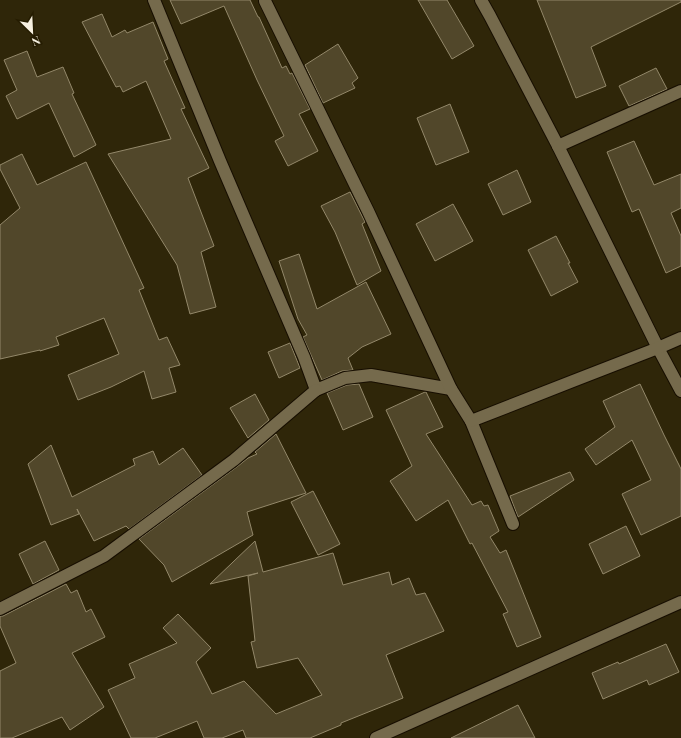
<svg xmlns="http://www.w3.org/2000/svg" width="681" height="738" viewBox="0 0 681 738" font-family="'Playfair Display',serif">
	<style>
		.building { fill: #51472a; stroke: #93886a }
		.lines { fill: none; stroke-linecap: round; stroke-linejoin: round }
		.minor-casing { stroke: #170e00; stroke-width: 14 }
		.minor { stroke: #756a4c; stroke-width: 12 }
	</style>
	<rect width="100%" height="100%" fill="#2f2609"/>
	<g class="building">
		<path d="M170 0H250L258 17H259L282 68 286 66 290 74 292 73 310 109 299 114 318 151 288 166 275 141 284 136 257 80 224 6 181 24Z"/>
		<path d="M418 0H447L474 46 452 59Z"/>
		<path d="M537 0H681V2L591 47 606 86 576 98Z"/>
		<path d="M102 14 112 37 125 30 127 33 153 22 168 59 164 61 185 108 181 109 209 168 188 178 214 246 201 252 216 307 190 314 177 265 108 154 171 139 146 81 123 92 120 86 116 87 82 22Z"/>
		<path d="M338 44 358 78 352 83 355 88 323 103 305 65Z"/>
		<path d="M27 51 37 77 63 67 74 93 72 94 96 145 74 157 49 103 17 119 6 96 17 90 4 60Z"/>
		<path d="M656 68 667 89 629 106 619 86Z"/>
		<path d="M450 104 469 152 436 165 417 118Z"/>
		<path d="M634 141 654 185 681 174V208L671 213 681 236V266L666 273 639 209 632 212 607 152Z"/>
		<path d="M22 154 37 185 86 162 144 288 139 290 159 340 167 337 180 365 169 368 176 392 152 399 144 371 111 387 78 400 68 375 119 354 104 318 56 337 59 345 40 351V350L0 359V225L20 208 0 169V165Z"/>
		<path d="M517 170 531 202 503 215 488 184Z"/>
		<path d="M350 192 365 222 362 224 381 271 357 285 335 232 321 206Z"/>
		<path d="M453 204 473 241 435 261 416 224Z"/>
		<path d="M556 236 570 263H568L578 282 551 296 528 250Z"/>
		<path d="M299 254 317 309 366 282 391 334 362 347 348 358 353 370 342 371 322 380 303 337 307 335 298 319 279 261Z"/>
		<path d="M290 343 300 368 279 378 268 352Z"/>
		<path d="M359 384 373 417 343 430 327 393 347 385Z"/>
		<path d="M640 384 664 435 681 469V516L641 535 622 494 651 480 632 440 596 465 585 449 615 427 603 401Z"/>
		<path d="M425 392H426L443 427 426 434 472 505 481 501 484 506 488 505 499 531 490 537 500 553 506 550 541 637 517 647 503 614 508 612 472 543 470 544 448 500 416 521 390 481 412 466 386 410Z"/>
		<path d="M255 394 269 420 248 438 230 408Z"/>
		<path d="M276 434 306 493 247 512 253 535 172 582 164 565 139 539 238 466 248 458 257 454 255 452Z"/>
		<path d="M51 445 72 497 135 465 133 459 153 451 159 465 183 448 202 475 129 529 126 526 94 541 77 509 79 514 51 525 28 464Z"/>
		<path d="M570 472 574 480 518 517 510 496Z"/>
		<path d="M313 491 340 544 318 555 291 502Z"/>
		<path d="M626 526 640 556 603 574 589 544Z"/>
		<path d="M45 541 59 570 33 584 19 554Z"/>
		<path d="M255 541 263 572 333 553 343 585 389 572 392 585 409 578 416 595 425 593 444 631 386 655 403 698 341 723V725L310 738H246L243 730 222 738H204L197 721 155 738H131L108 690 135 678 129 664 177 643 163 628 178 614 211 648 196 662 212 694 244 681 276 714 322 695 298 658 257 668 251 642 255 641 248 576 258 573 210 584Z"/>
		<path d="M66 584 71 593 77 590 86 612 91 609 105 637 72 653 104 707 70 730 62 717 12 738H0V671L16 663 0 626V616H3Z"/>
		<path d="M666 644 679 672 649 685 647 680 603 699 592 673 618 662 619 664Z"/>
		<path d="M518 705 535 738H451Z"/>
	</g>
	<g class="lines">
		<g class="minor-casing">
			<g id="minor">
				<path d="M154 0 220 161 304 357 316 390 345 378 371 375 451 389"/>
				<path d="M481 0 490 16 558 146 658 348 681 391"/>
				<path d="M265 1 368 211 451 389 471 421 513 524"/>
				<path d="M558 146 681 91"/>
				<path d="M471 421 573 381 658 348 681 338"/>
				<path d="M0 609 104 556 234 460 316 390"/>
				<path d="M376 738 681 602"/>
			</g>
		</g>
		<use href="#minor" class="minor"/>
	</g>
	<g transform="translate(32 32) rotate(156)" stroke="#251c01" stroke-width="3" paint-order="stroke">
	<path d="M0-3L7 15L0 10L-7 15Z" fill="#f6f0e0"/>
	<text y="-6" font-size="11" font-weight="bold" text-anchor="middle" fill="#f6f0e0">N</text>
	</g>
</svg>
